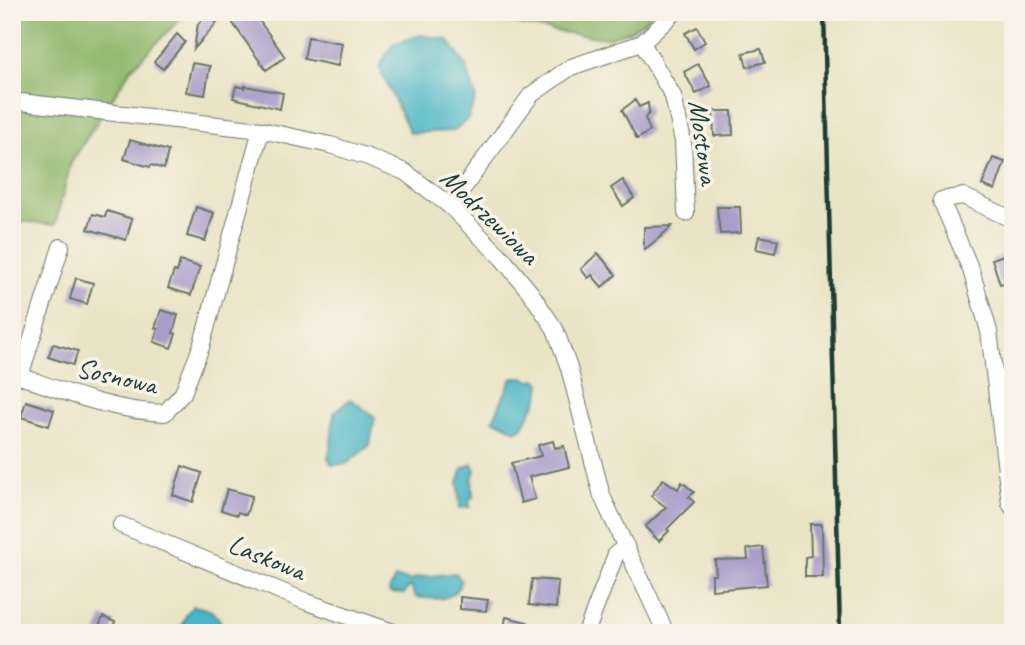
<svg xmlns="http://www.w3.org/2000/svg" width="1025" height="645" viewBox="0 0 1025 645" font-family="Caveat,sans-serif">
	<style>
		.forest { fill: #92b86d; stroke: #587a50; stroke-width: 2 }
		.water { fill: #4ab5c6; stroke: #34797d; stroke-width: 2 }
		.building { fill: #a99dc9 }
		.lines { fill: none; stroke-linecap: round; stroke-linejoin: round }
		.street-casing { stroke: #667767; stroke-width: 18 }
		.street { stroke: #fff; stroke-width: 16 }
		.rail { stroke: #1f3d34; stroke-width: 4.5 }
		.labels { text-anchor: middle; dominant-baseline: central; stroke-width: 7; stroke-linejoin: round; paint-order: stroke }
		.street-label { font-size: 28px; fill: #1f3d34; stroke: #f7f3e8 }
	</style>
	<rect width="100%" height="100%" fill="#f7f3e8"/>
	<filter id="ink" filterUnits="userSpaceOnUse"><feTurbulence type="fractalNoise" baseFrequency=".0143" numOctaves="2"/><feDisplacementMap in="SourceGraphic" scale="14" xChannelSelector="R" yChannelSelector="G"/><feConvolveMatrix kernelMatrix="1 2 1 2 8 2 1 2 1" color-interpolation-filters="sRGB"/></filter>
	<filter id="wash" filterUnits="userSpaceOnUse"><feTurbulence type="fractalNoise" baseFrequency=".00686" numOctaves="4" result="noise"/><feDisplacementMap in="SourceGraphic" scale="28" xChannelSelector="R" yChannelSelector="G"/><feGaussianBlur stdDeviation="1.57" result="paint"/><feColorMatrix in="noise" values="0 0 0 0 0 0 0 0 0 0 0 0 0 0 0 0 0 1.4 0 .05"/><feComposite in="paint" operator="in"/></filter>
	<g filter="url(#wash)">
		<rect width="100%" height="100%" fill="#eae4c6"/>
		<g class="forest">
			<path d="M12 12H198L180 19 131 69 71 163 55 225 12 220Z"/>
			<path d="M475 12H650V17L630 31 607 38 559 32 501 21Z"/>
		</g>
		<g class="water">
			<path d="M421 35 448 40 466 66 476 97 468 119 453 131 410 133 379 67 393 44Z"/>
			<path d="M523 377 531 381 535 379 541 383 539 397 522 428 515 431 504 424 493 420 512 378Z"/>
			<path d="M350 399 375 417 370 445 346 464 332 465 328 458 331 445 334 413Z"/>
			<path d="M472 464 475 470 472 480 473 497 469 500 470 507 460 508 458 483 463 469Z"/>
			<path d="M456 573 461 581C455 603 435 599 416 597L413 593 412 587 408 588 404 594 390 593 389 590 395 578 408 580 410 582 415 578Z"/>
			<path d="M193 606C215 609 217 614 227 633H181L180 631 186 615Z"/>
		</g>
		<g id="blocks">
			<g class="building">
				<path d="M225 12H253L285 57 266 70Z"/>
				<path d="M207 14 217 23 194 49 198 24Z"/>
				<path d="M697 27 705 42 694 49 685 33Z"/>
				<path d="M177 34 185 42 163 69 154 62Z"/>
				<path d="M308 37 342 43 338 66 304 59Z"/>
				<path d="M761 49 765 62 747 67 743 53Z"/>
				<path d="M192 63 210 66 205 95 186 92Z"/>
				<path d="M698 64 711 86 696 94 684 72Z"/>
				<path d="M236 86 245 88V86L283 93 280 109 233 98Z"/>
				<path d="M635 100 639 107 648 103 649 113 645 118 650 131 637 139 622 110Z"/>
				<path d="M713 111H732L733 135 714 136Z"/>
				<path d="M130 140 168 151 164 169 151 165 150 167 124 159Z"/>
				<path d="M993 158 1005 162 995 190 982 185Z"/>
				<path d="M623 180 634 198 623 206 611 188Z"/>
				<path d="M196 207 214 213 205 241 187 236Z"/>
				<path d="M717 207H740L741 233 720 234Z"/>
				<path d="M107 211 132 219 126 240 88 229 93 214 105 217Z"/>
				<path d="M672 226 659 238 644 250V227Z"/>
				<path d="M759 236 778 240 775 253 756 249Z"/>
				<path d="M1013 252V280L1000 284 992 259Z"/>
				<path d="M598 253 616 275 602 287 592 275 588 278 581 269Z"/>
				<path d="M180 261 200 267 191 295 168 288 174 271 177 272Z"/>
				<path d="M76 278 93 283 87 304 70 299Z"/>
				<path d="M161 310 178 315 173 333 176 334 171 348 154 342 158 329 155 328Z"/>
				<path d="M53 344 78 351 73 365 48 357Z"/>
				<path d="M26 401 54 410 49 426 21 417Z"/>
				<path d="M553 441 555 448 564 446 569 467 529 477 535 499 521 503 511 463 541 456 538 445Z"/>
				<path d="M182 466 202 473 193 502 173 495Z"/>
				<path d="M663 479 678 489 682 482 694 492 689 497 694 502 667 529 669 531 659 541 645 527 666 507 651 496Z"/>
				<path d="M227 489 252 496 246 515 238 512 237 515 221 510Z"/>
				<path d="M810 524H822L823 577H805V557L811 556Z"/>
				<path d="M763 547 767 585 712 590V575H716L715 560 748 559 747 549Z"/>
				<path d="M532 579 558 581 556 608 529 605Z"/>
				<path d="M460 597 488 600 486 611 460 609Z"/>
				<path d="M103 617 115 622 111 633H96Z"/>
				<path d="M506 617 527 622 524 633 504 628Z"/>
			</g>
		</g>
	</g>
	<g filter="url(#ink)">
		<use href="#blocks" fill-opacity="0" stroke="#667767" stroke-width="2"/>
		<g class="lines">
			<g class="street-casing">
				<g id="street">
					<path d="M642 43 673 96 683 141 686 213"/>
					<path d="M12 101 261 130 330 145 368 157 405 172 450 206 502 258 530 292 555 329 569 368 602 496 666 633"/>
					<path d="M450 206 531 95 571 67 642 43 675 12"/>
					<path d="M1013 220 963 196 941 200 971 270 989 331 1010 503 1013 508"/>
					<path d="M61 247 20 376C68 393 113 411 165 413L183 393 201 347 261 130"/>
					<path d="M121 525 307 602 396 633"/>
					<path d="M586 633 616 554 626 546"/>
				</g>
			</g>
			<use href="#street" class="street"/>
			<path class="rail" d="M824 12 840 633"/>
		</g>
	</g>
	<g class="labels">
		<g class="street-label">
			<text transform="translate(704 142) rotate(82)">Mostowa</text>
			<text transform="translate(490 216) rotate(44)">Modrzewiowa</text>
			<text transform="translate(117 376) rotate(13)">Sosnowa</text>
			<text transform="translate(267 557) rotate(22)">Laskowa</text>
		</g>
	</g>
	<rect width="1025" height="645" fill="none" stroke="#f7f3e8" stroke-width="42"/>
</svg>
